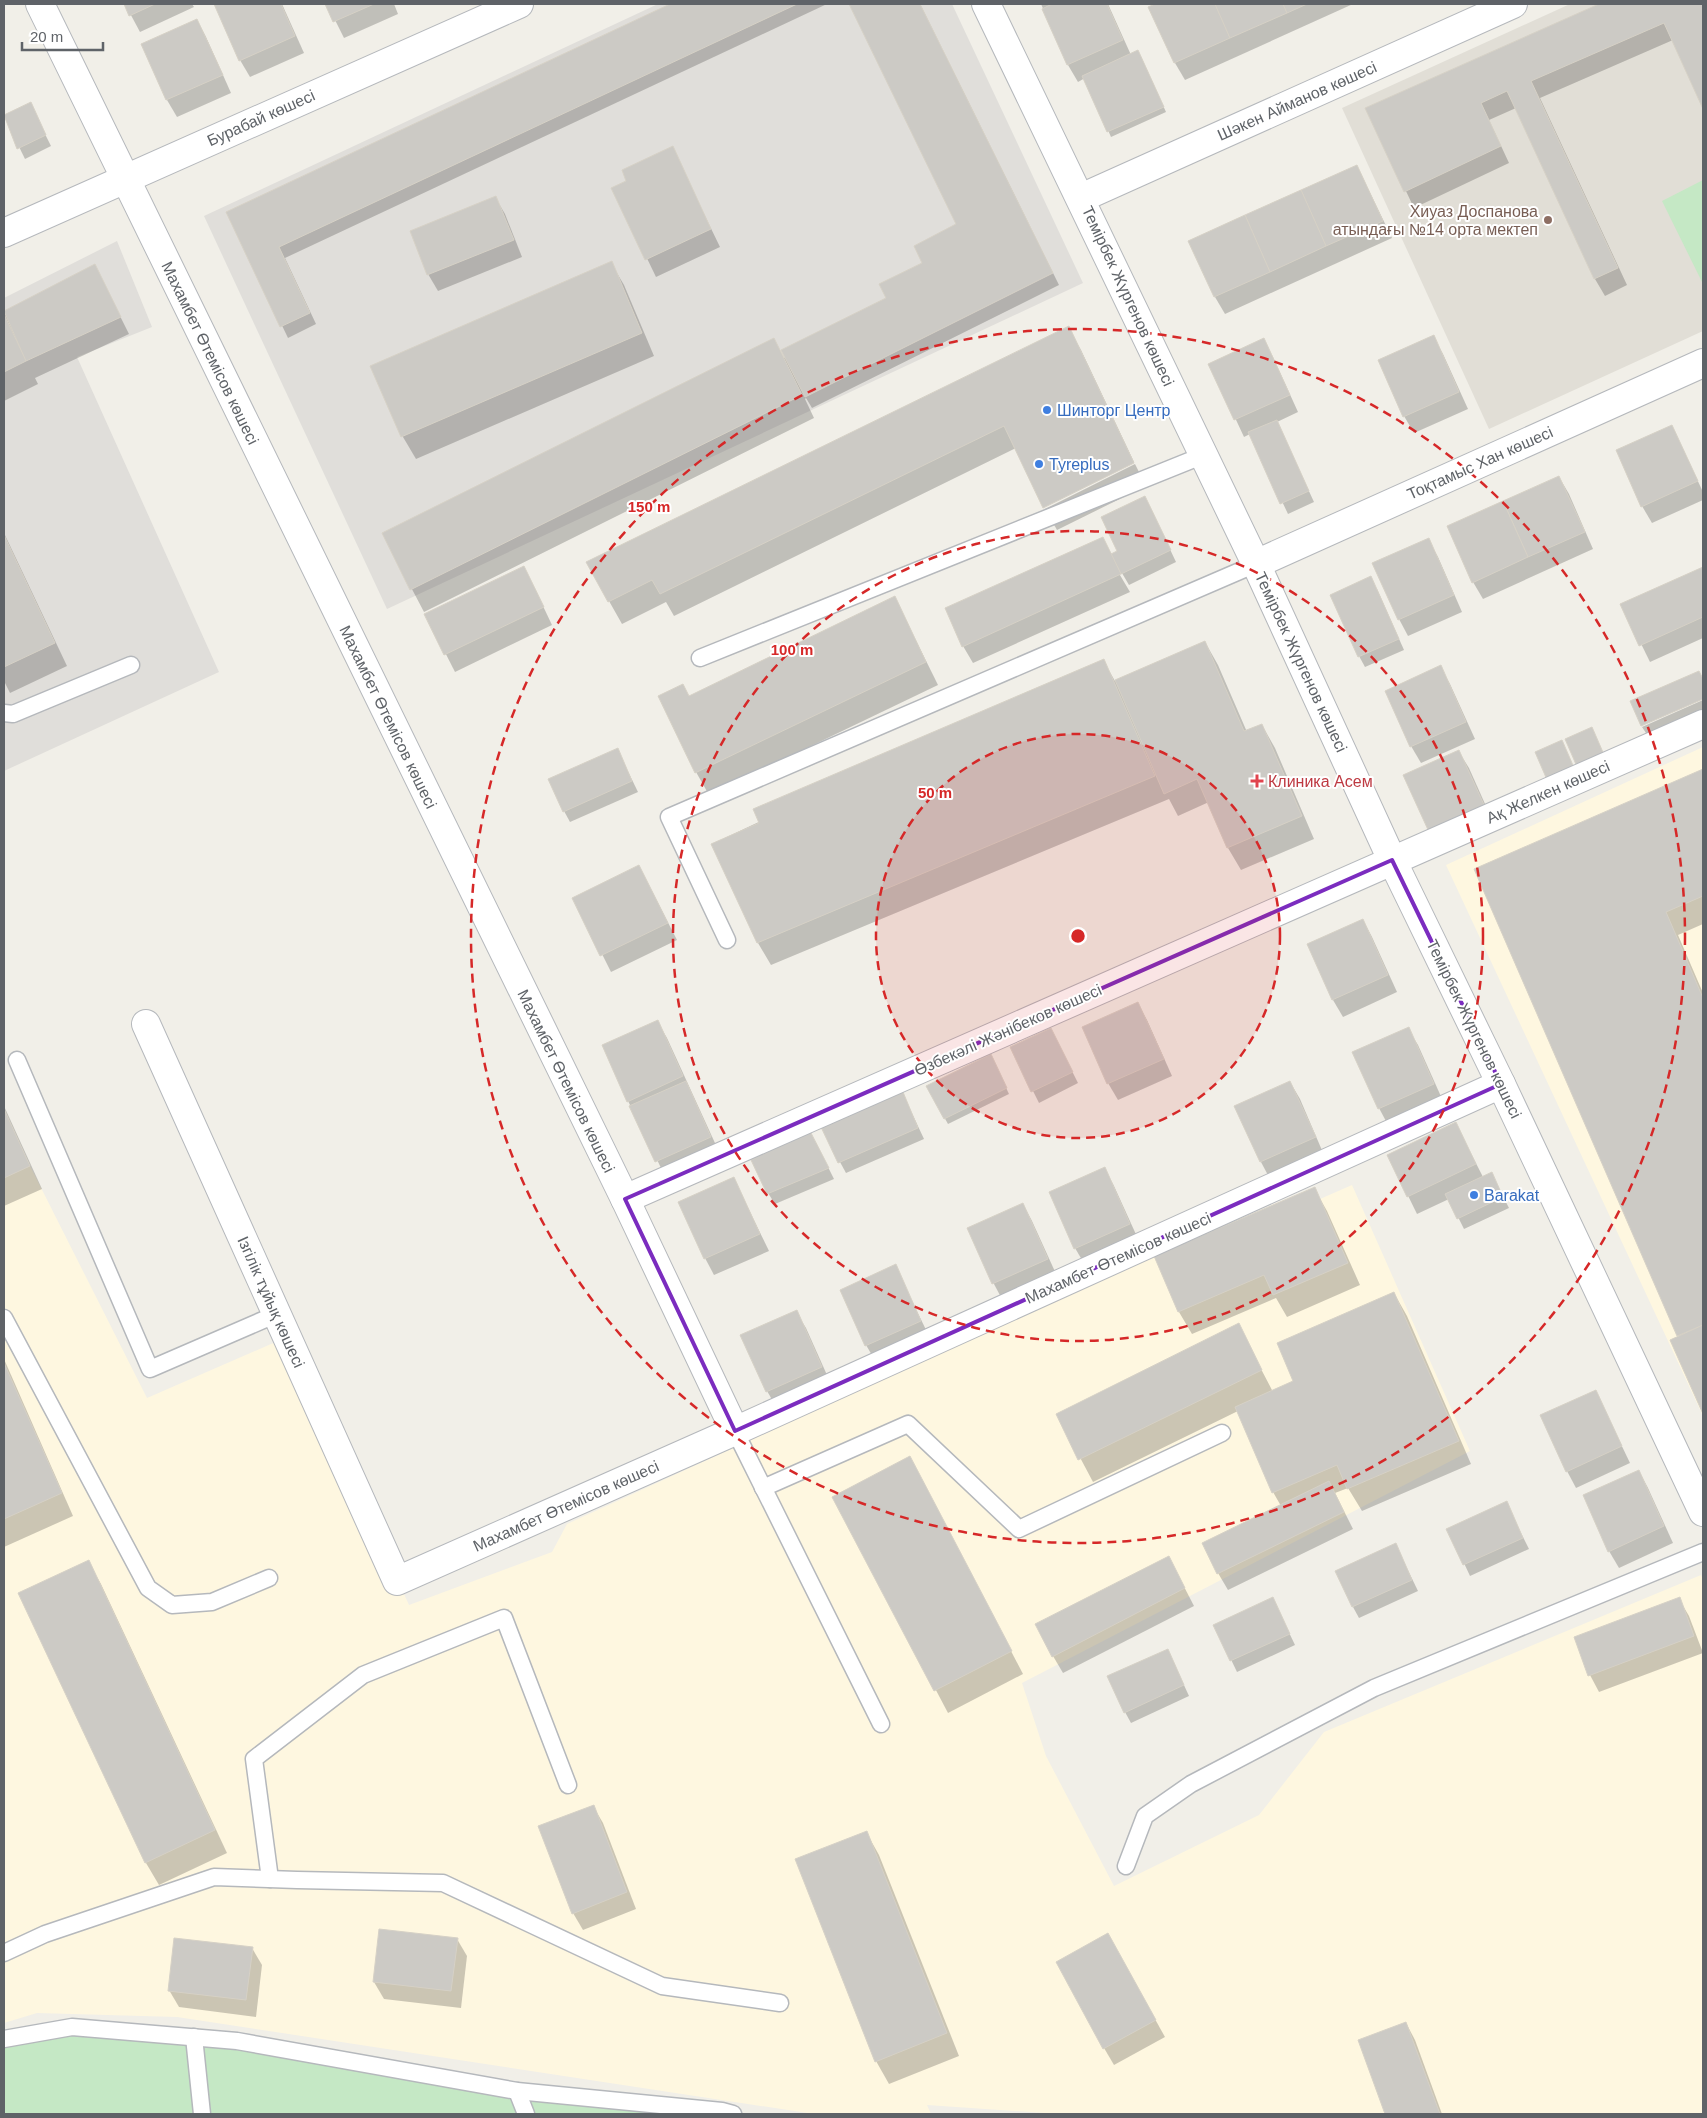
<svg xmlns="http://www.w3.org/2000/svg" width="1707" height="2118" viewBox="0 0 1707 2118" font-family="Arial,sans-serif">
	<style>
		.commercial { fill: #fef7e0 }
		.industrial { fill: #e0deda }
		.education { fill: #e1ded6 }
		.green { fill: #c5e8c5 }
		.shadow { fill: #0003 }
		.building { fill: #cccac5; stroke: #d6d1c6 }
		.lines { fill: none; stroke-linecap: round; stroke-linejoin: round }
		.service-casing { stroke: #b5b8bc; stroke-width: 19 }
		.minor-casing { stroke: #b5b8bc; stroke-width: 30 }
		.tertiary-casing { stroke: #b5b8bc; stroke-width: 30 }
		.service { stroke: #fff; stroke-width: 16 }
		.minor { stroke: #fff; stroke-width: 28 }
		.tertiary { stroke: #fff; stroke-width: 28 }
		.marked { fill: none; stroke: #7b2cbf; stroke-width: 4; stroke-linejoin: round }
		.ring { fill: none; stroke: #d62828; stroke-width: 2.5; stroke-dasharray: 9 6 }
		.education-dot { fill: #8d6e63; stroke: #fff; stroke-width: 2 }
		.shop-dot { fill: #3f7fe0; stroke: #fff; stroke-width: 2 }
		.health-dot { fill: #e0444e; stroke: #fff; stroke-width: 2 }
		.labels { text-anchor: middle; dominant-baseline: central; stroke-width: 4; stroke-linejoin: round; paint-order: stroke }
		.street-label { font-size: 16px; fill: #5f6368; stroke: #fff }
		.education-label { font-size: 16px; fill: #785e54; stroke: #fff; text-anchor: end }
		.shop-label { font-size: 16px; fill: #366cbe; stroke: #fff; text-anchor: start }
		.health-label { font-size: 16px; fill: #be3a42; stroke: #fff; text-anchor: start }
		.centre { fill: #d62828; stroke: #fff; stroke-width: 2.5 }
		.ring-label { font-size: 15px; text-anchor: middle; font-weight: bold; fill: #d62828; stroke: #fff; stroke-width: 4; stroke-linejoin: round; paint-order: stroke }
	</style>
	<rect width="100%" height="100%" fill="#f1efe8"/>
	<g class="commercial">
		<path d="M1703 747V1416L1446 865Z"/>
		<path d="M4 1109 30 1166 147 1398 287 1337 409 1605 552 1552 567 1524 1154 1256 1315 1187 1320 1199 1352 1185 1470 1451 1022 1683 1046 1756 1114 1886 1259 1815 1324 1732 1701 1575 1703 1580V2114H1059L927 2105 931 2114H814L177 2017 37 2013 4 2023Z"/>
	</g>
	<g class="industrial">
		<path d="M658 4H952L1083 283 387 609 204 216Z"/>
		<path d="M117 241 152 327 77 357 219 672 4 771V298Z"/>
	</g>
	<path class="education" d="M1570 4H1703V331L1489 429 1342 108Z"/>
	<g class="green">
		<path d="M1703 180V284L1662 201Z"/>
		<path d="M72 2027 169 2035 517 2091 733 2114H4V2039Z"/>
	</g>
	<g class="shadow">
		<path d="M125 4H192L194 7 140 32Z"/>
		<path d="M218 4H282L304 53 250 77 240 60 215 5Z"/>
		<path d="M327 4H394L398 14 344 38Z"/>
		<path d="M672 4H827L285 258 316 324 288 338 228 213Z"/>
		<path d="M850 4H920L1059 285 812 408 806 398 805 399 814 418 424 612 383 534 773 339 784 358 786 357 888 298 924 263 958 225Z"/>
		<path d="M1041 4H1108L1131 55 1141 57 1166 112 1111 137 1085 78 1078 82 1068 65Z"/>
		<path d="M1158 4H1353L1185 80 1175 63 1150 7Z"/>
		<path d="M1602 4H1703V106L1673 40 1540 98 1627 285 1605 296 1595 279 1516 108 1489 120 1509 163 1414 208 1367 109Z"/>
		<path d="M197 20 206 37 231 93 177 117 167 100 143 45Z"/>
		<path d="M30 104 51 146 25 159 4 116Z"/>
		<path d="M672 148 720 247 656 277 613 188 628 181Z"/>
		<path d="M1357 166 1392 238 1225 314 1215 297 1190 241Z"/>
		<path d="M495 197 505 214 522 257 438 291 428 274Z"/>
		<path d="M611 263 624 285 654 356 416 459 403 437 372 366Z"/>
		<path d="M95 266 129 334 35 378 38 384 4 401V312Z"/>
		<path d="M1068 328 1081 350 1134 462 1044 506 1016 448 674 616 666 602 622 624 609 601Z"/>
		<path d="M1433 337 1443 354 1468 409 1414 433 1404 416Z"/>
		<path d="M1264 340 1273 357 1298 412 1277 422 1314 502 1288 514 1250 434 1244 437 1210 364Z"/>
		<path d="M1672 426 1703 492V500L1652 523 1642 506Z"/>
		<path d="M1135 464 1146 486 1057 530 1045 509Z"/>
		<path d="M1559 477 1569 494 1593 549 1483 599 1473 582Z"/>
		<path d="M1151 509 1176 562 1129 585 1119 568 1117 570 1130 592 973 663 963 646 1103 539 1112 555 1119 551Z"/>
		<path d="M4 533 67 666 10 693 4 681Z"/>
		<path d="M1428 540 1438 557 1462 612 1408 636 1399 619Z"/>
		<path d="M1703 569V638L1650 662 1622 605Z"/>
		<path d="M533 585 552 625 455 672 426 615Z"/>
		<path d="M1377 589 1404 650 1365 667 1359 656Z"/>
		<path d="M895 598 938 685 709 795 696 772 689 697Z"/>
		<path d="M1205 642 1218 665 1247 732 1262 725 1275 748 1314 839 1241 870 1228 848 1209 802 1178 816 1169 799 771 965 758 943 712 844 1103 660 1115 681Z"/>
		<path d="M1440 667 1450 684 1475 739 1421 763 1411 746Z"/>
		<path d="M1703 700V713L1648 736 1642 727Z"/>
		<path d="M617 749 638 792 570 822 564 811Z"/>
		<path d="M1459 752 1469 768 1494 824 1439 848Z"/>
		<path d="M1703 770V924L1678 935 1703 993V1410L1672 1340 1679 1337 1475 870Z"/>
		<path d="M639 866 677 940 611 972 574 898Z"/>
		<path d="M1363 920 1372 937 1397 992 1343 1017 1333 1000 1308 944Z"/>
		<path d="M1138 1004 1147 1020 1172 1076 1118 1100 1108 1083Z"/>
		<path d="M657 1021 667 1038 720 1154 666 1178 628 1101Z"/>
		<path d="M1408 1029 1418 1045 1443 1101 1388 1125 1379 1108Z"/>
		<path d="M1057 1041 1078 1083 1039 1103 1011 1047Z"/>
		<path d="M993 1060 1009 1094 948 1124 927 1087Z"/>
		<path d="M1290 1082 1300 1099 1324 1155 1270 1179 1261 1162 1236 1107Z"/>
		<path d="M903 1094 924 1139 846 1173 840 1162Z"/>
		<path d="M4 1106 42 1189 4 1206Z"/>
		<path d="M1456 1124 1483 1177 1491 1173 1509 1208 1464 1229 1449 1199 1417 1214 1388 1155Z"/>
		<path d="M816 1143 834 1179 775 1204 768 1193Z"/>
		<path d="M1105 1169 1114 1186 1139 1241 1085 1265 1075 1248Z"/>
		<path d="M734 1179 769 1251 714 1275 705 1258Z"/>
		<path d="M1314 1188 1327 1211 1360 1285 1287 1317 1276 1298 1192 1334 1179 1312 1156 1257Z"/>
		<path d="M1023 1204 1032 1221 1057 1276 1003 1301 994 1284 969 1229Z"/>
		<path d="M895 1266 930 1338 876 1362 866 1345Z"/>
		<path d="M1394 1293 1407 1316 1471 1464 1362 1511 1348 1488 1335 1493 1353 1529 1228 1590 1218 1573 1281 1506 1273 1492 1238 1411 1093 1482 1057 1414 1238 1325 1273 1392 1295 1382Z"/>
		<path d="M796 1312 806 1328 831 1384 777 1408 767 1391Z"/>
		<path d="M4 1359 73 1516 4 1547Z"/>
		<path d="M1596 1392 1630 1463 1576 1488 1567 1471Z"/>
		<path d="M1639 1471 1648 1488 1673 1543 1619 1568 1609 1551Z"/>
		<path d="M922 1480 1023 1674 948 1713 834 1497Z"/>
		<path d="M1506 1503 1529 1549 1470 1576 1448 1529Z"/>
		<path d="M1401 1556 1418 1591 1359 1618 1353 1607Z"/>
		<path d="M88 1562 101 1584 227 1853 159 1885 146 1863 20 1594Z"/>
		<path d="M1178 1575 1194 1606 1063 1673 1053 1656Z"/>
		<path d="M1273 1599 1295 1645 1237 1672 1215 1626Z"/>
		<path d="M1679 1599 1689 1616 1703 1653 1599 1692 1590 1675Z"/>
		<path d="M1173 1661 1189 1696 1131 1723 1125 1712Z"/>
		<path d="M593 1806 603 1823 636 1909 583 1930 573 1913Z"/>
		<path d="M866 1832 879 1855 959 2056 889 2084 876 2061Z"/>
		<path d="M457 1939 467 1956 461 2008 384 1999 374 1982Z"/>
		<path d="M252 1948 262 1965 256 2017 179 2007 169 1990Z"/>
		<path d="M1117 1951 1165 2037 1114 2065 1104 2048Z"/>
		<path d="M1406 2023 1415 2040 1442 2114H1387L1360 2040Z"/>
	</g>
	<g class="building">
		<path d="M124 4H155L129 16Z"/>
		<path d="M214 4H281L295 36 239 61Z"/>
		<path d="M325 4H374L333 22Z"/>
		<path d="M670 4H797L279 247 310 313 280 327 226 212Z"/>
		<path d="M849 4H920L1053 273 805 397 781 350 886 298 879 284 922 263 914 246 956 224Z"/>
		<path d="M1052 4H1107L1123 40 1067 65 1042 9Z"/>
		<path d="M1155 4H1215L1230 38 1174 63 1148 7Z"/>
		<path d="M1215 4H1283L1287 13 1230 38Z"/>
		<path d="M1283 4H1307L1287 13Z"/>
		<path d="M1599 4H1703V109L1664 23 1531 81 1618 268 1594 279 1507 91 1481 103 1501 146 1404 192 1365 108Z"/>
		<path d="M197 19 223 75 166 100 141 44Z"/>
		<path d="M1138 50 1164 107 1107 132 1082 76Z"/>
		<path d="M31 102 46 135 17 149 4 115Z"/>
		<path d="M673 146 711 229 645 260 611 188 626 181 622 170Z"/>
		<path d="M1357 165 1383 221 1326 246 1301 190Z"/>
		<path d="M1301 190 1326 246 1270 272 1245 215Z"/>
		<path d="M496 196 514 240 427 275 410 231Z"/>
		<path d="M1245 215 1270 272 1214 297 1188 241Z"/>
		<path d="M612 261 642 333 401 437 370 366Z"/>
		<path d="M95 264 121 317 26 361 4 311Z"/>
		<path d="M4 314 26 361 4 372Z"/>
		<path d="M1069 326 1134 463 1043 508 1004 426 660 594 652 580 608 602 586 562Z"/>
		<path d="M1434 335 1459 392 1403 417 1378 360Z"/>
		<path d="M774 338 802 395 410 590 382 533Z"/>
		<path d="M1264 338 1290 395 1234 420 1208 364Z"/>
		<path d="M1277 420 1309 491 1280 504 1248 432Z"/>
		<path d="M1672 425 1698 481 1641 507 1616 450Z"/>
		<path d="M1559 476 1585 532 1528 557 1503 501Z"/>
		<path d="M1145 496 1171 550 1121 574 1111 554 1117 551 1101 517Z"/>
		<path d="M1503 501 1528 557 1472 583 1447 526Z"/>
		<path d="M4 535 55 643 4 667Z"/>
		<path d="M1103 537 1121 574 962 647 945 608Z"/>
		<path d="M1429 538 1454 595 1398 620 1372 563Z"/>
		<path d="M524 566 544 607 444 655 424 614Z"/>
		<path d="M1703 567V617L1639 646 1620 604Z"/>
		<path d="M1371 576 1399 639 1358 657 1330 595Z"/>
		<path d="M895 596 926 662 695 773 658 696 683 684 689 696Z"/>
		<path d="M1205 641 1244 731 1262 724 1302 816 1227 848 1197 779 1164 794 1115 680Z"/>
		<path d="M1104 659 1155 776 757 943 711 844 759 823 753 809Z"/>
		<path d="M1441 665 1466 722 1410 747 1385 691Z"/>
		<path d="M1699 671 1703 679V699L1641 726 1630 701Z"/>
		<path d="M1592 727 1605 757 1578 769 1565 739Z"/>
		<path d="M1562 740 1575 770 1548 782 1535 752Z"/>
		<path d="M618 748 632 781 563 812 548 779Z"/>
		<path d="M1459 750 1485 807 1429 832 1403 775Z"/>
		<path d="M1703 769V896L1666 912 1703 998V1325L1677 1336 1474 869Z"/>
		<path d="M639 865 668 923 600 956 572 898Z"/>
		<path d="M1363 919 1388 975 1332 1000 1307 944Z"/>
		<path d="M1138 1002 1164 1059 1107 1084 1082 1027Z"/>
		<path d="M658 1020 683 1076 627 1102 602 1045Z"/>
		<path d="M1409 1027 1434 1084 1378 1109 1352 1052Z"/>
		<path d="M1051 1028 1073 1072 1031 1092 1010 1047Z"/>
		<path d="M991 1054 1007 1088 944 1119 926 1086Z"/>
		<path d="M686 1081 711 1137 655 1162 629 1106Z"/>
		<path d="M1290 1081 1316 1137 1260 1162 1234 1106Z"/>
		<path d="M903 1092 918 1128 838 1163 821 1127Z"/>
		<path d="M4 1109 30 1166 4 1178Z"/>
		<path d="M1456 1122 1476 1164 1407 1197 1387 1155Z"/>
		<path d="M810 1131 829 1168 767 1194 751 1160Z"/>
		<path d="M1105 1167 1130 1224 1074 1249 1049 1192Z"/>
		<path d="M1492 1172 1503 1197 1457 1219 1445 1194Z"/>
		<path d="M734 1177 760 1234 704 1259 678 1202Z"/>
		<path d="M1315 1187 1348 1263 1273 1295 1264 1275 1178 1312 1154 1256Z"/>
		<path d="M1023 1203 1048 1259 992 1284 967 1228Z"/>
		<path d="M896 1264 921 1321 865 1346 840 1290Z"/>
		<path d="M1394 1292 1459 1441 1347 1489 1337 1465 1272 1493 1235 1407 1293 1381 1277 1343Z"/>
		<path d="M797 1310 822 1367 766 1392 740 1335Z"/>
		<path d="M1239 1323 1262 1370 1078 1460 1056 1414Z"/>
		<path d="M1703 1325V1414L1670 1340Z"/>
		<path d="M4 1363 62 1493 4 1519Z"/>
		<path d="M1596 1390 1622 1446 1566 1472 1540 1415Z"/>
		<path d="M910 1456 1012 1651 934 1691 832 1497Z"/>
		<path d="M1639 1470 1664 1526 1608 1552 1583 1495Z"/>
		<path d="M1329 1481 1344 1512 1217 1574 1202 1543Z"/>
		<path d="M1507 1501 1523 1538 1463 1565 1446 1529Z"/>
		<path d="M1396 1543 1412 1580 1352 1607 1335 1571Z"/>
		<path d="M1169 1556 1185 1588 1052 1657 1035 1624Z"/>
		<path d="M89 1560 215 1830 145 1863 18 1593Z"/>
		<path d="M1273 1597 1290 1634 1230 1661 1213 1625Z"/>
		<path d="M1680 1597 1694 1636 1588 1676 1574 1637Z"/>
		<path d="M1168 1649 1184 1685 1124 1713 1107 1676Z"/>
		<path d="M594 1805 627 1892 572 1914 538 1826Z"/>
		<path d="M867 1831 947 2033 875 2062 795 1859Z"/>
		<path d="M379 1929 458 1938 451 1991 373 1982Z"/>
		<path d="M1108 1933 1156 2020 1103 2049 1056 1962Z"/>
		<path d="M174 1938 253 1947 246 2000 168 1991Z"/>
		<path d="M1406 2022 1440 2114H1385L1358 2040Z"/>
	</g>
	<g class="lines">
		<g class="service-casing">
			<g id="service">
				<path d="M700 658 1204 455"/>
				<path d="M4 713 13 714 131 665"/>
				<path d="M727 940 669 817 1256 564"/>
				<path d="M17 1060 150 1369 277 1314"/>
				<path d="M4 1318 148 1588 172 1605 212 1602 269 1578"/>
				<path d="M735 1431 881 1724"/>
				<path d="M763 1488 908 1424 1019 1529 1222 1433"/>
				<path d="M1126 1866 1145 1816 1191 1784 1374 1688 1703 1552"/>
				<path d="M270 1879 254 1759 363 1675 504 1618 568 1785"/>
				<path d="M4 1953 45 1934 214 1877 297 1880 443 1883 662 1986 780 2003"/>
				<path d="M194 2037 202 2114"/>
				<path d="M4 2039 72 2027 237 2041 517 2091 722 2111 733 2114"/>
				<path d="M517 2091 526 2114"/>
			</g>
		</g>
		<g class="minor-casing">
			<g id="minor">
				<path d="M40 4 625 1199 735 1431"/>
				<path d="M986 4 1256 564 1392 860 1501 1084 1703 1512"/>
				<path d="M1081 198 1513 4"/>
				<path d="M1256 564 1703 363"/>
				<path d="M146 1024 397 1581 735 1431 1501 1084"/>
				<path d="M625 1199 1703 724"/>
			</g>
		</g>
		<g class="tertiary-casing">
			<path id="tertiary" d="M4 233 519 4"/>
		</g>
		<use href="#service" class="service"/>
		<use href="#minor" class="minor"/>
		<use href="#tertiary" class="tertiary"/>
	</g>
	<path class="marked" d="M1392 860 1501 1084 735 1431 625 1199Z"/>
	<circle cx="1078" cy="936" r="202" fill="#d62828" fill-opacity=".12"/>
	<g class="ring">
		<circle cx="1078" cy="936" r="202"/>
		<circle cx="1078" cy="936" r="405"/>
		<circle cx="1078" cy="936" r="607"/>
	</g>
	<circle class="education-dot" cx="1548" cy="220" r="5"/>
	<g class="shop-dot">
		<circle cx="1047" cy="410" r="5"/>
		<circle cx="1039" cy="464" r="5"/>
		<circle cx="1474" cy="1195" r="5"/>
	</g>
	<path class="health-dot" d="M1254.5 773.5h5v5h5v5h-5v5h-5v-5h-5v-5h5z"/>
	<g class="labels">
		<g class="street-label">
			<text transform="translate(1297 101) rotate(-24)">Шәкен Айманов көшесі</text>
			<text transform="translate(261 118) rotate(-24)">Бурабай көшесі</text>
			<text transform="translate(1128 296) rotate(65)">Темірбек Жүргенов көшесі</text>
			<text transform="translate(210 353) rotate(64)">Махамбет Өтемісов көшесі</text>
			<text transform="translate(1480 463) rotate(-24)">Тоқтамыс Хан көшесі</text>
			<text transform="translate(1301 662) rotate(65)">Темірбек Жүргенов көшесі</text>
			<text transform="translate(388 717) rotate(64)">Махамбет Өтемісов көшесі</text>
			<text transform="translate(1548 792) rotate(-24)">Ақ Желкен көшесі</text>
			<text transform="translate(1474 1029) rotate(64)">Темірбек Жүргенов көшесі</text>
			<text transform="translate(1008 1030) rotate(-24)">Өзбекәлі Жәнібеков көшесі</text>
			<text transform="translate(566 1081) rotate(64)">Махамбет Өтемісов көшесі</text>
			<text transform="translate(1118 1258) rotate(-24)">Махамбет Өтемісов көшесі</text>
			<text transform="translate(271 1302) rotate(66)">Ізгілік тұйық көшесі</text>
			<text transform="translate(566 1506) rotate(-24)">Махамбет Өтемісов көшесі</text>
		</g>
		<g class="education-label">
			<text x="1538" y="211">Хиуаз Доспанова<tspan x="1538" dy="18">атындағы №14 орта мектеп</tspan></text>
		</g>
		<g class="shop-label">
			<text x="1057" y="410">Шинторг Центр</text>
			<text x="1049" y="464">Tyreplus</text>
			<text x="1484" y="1195">Barakat</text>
		</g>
		<g class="health-label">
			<text x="1268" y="781">Клиника Асем</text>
		</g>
	</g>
	<circle cx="1078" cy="936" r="8" class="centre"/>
	<g class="ring-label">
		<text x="649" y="512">150 m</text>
		<text x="792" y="655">100 m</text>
		<text x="935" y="798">50 m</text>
	</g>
	<rect width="1707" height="2118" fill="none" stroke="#5f6368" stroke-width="10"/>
	<path d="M22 42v8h81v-8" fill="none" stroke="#5f6368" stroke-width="2.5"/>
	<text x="30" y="42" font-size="15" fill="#5f6368" stroke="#ffffff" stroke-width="4" paint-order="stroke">20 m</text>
</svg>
